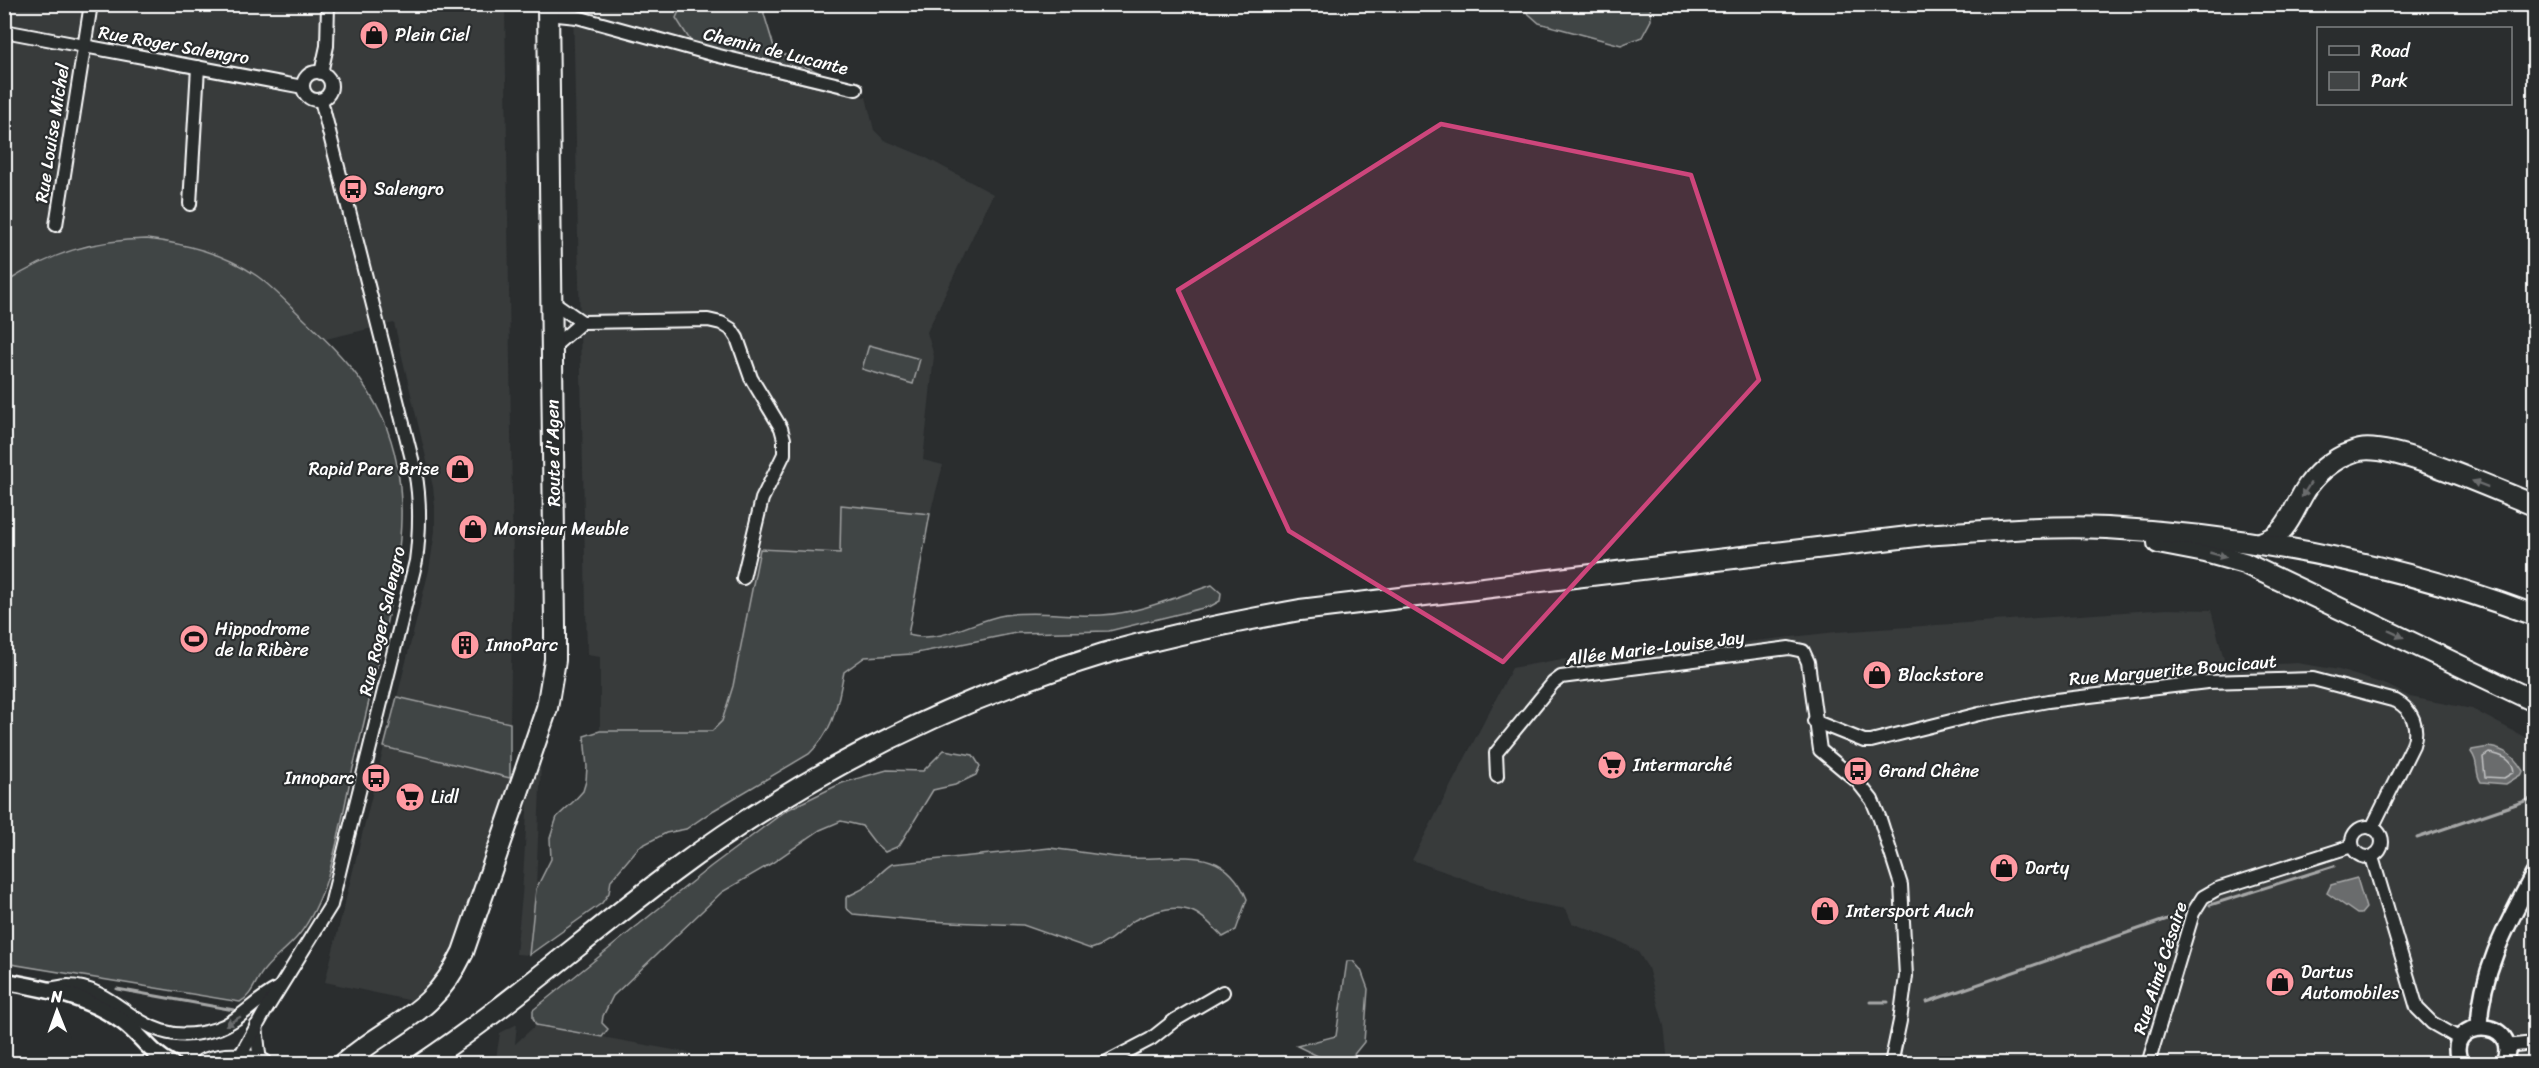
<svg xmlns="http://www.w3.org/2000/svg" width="2539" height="1068" viewBox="0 0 2539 1068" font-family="Sriracha,sans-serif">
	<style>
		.built { fill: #373a3b }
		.green { fill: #414445; stroke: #a0a2a2; stroke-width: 1.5 }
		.water { fill: #6a6c6d; stroke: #a6a7a7; stroke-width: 1.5 }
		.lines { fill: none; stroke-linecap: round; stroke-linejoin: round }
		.shore { stroke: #c3c4c5; stroke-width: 1.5 }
		.stream { stroke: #a6a7a7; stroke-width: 3 }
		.minor-casing { stroke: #fff; stroke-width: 16 }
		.tertiary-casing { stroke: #fff; stroke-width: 20 }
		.primary-casing { stroke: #fff; stroke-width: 24 }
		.trunk-casing { stroke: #fff; stroke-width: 24 }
		.minor { stroke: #2a2d2e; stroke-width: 12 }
		.tertiary { stroke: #2a2d2e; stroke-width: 15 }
		.primary { stroke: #2a2d2e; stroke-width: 20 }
		.trunk { stroke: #2a2d2e; stroke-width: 20 }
		.oneway { fill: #6a6c6d }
		.marked { fill: #ce467c; fill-opacity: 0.2; stroke: #ce467c; stroke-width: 4.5; stroke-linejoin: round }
		.labels { text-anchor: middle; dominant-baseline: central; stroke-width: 4.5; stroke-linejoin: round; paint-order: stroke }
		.poi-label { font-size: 18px; fill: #fff; stroke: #2a2d2e; text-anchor: start }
		.street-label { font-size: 18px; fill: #fff; stroke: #2a2d2e }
	</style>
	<rect width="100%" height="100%" fill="#2a2d2e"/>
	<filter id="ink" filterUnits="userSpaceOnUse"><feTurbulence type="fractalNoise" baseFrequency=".0167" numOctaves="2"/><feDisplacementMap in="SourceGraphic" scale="12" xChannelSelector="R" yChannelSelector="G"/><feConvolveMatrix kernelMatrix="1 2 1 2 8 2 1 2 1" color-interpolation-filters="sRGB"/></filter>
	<g filter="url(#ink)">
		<g class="built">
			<path d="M5 5H505L513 571 510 723 397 697 429 570 435 531V507L433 487 394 323 326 339 258 277 235 263 213 253 180 243 147 239 117 240 88 244 53 256 5 283Z"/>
			<path d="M573 5H682L676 18 845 94 866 97 874 130 884 140 923 156 993 194 927 332 934 356 923 460 943 465 930 514 841 505 840 553 760 549 733 686 722 721 712 732 600 731V657L587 655Z"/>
			<path d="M2167 609 2211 610 2226 667 2297 663 2339 670 2387 685 2410 697 2472 709 2534 742V1063H1668L1664 1026 1648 968 1638 952 1623 943 1572 923 1566 909 1528 902 1412 860 1512 668 1556 660 1637 654 1836 632Z"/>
			<path d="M384 747 510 778V789L456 945 440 974 417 1002 325 982Z"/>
			<path d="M536 761H541L536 889 529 955 516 954 522 895 529 778Z"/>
			<path d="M517 1024 515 1044 536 1025 690 1053 693 1063 495 1064 500 1033Z"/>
		</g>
		<g class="green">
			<path d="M1525 4 1650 5 1651 20 1642 37 1621 45 1539 23 1522 8Z"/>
			<path d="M682 5H764V14L774 47 794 61 831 78 845 94 702 59 676 18Z"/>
			<path d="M147 239C186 244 224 253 257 276 274 288 290 306 305 320 336 349 366 380 383 419 414 490 399 563 384 635 374 681 363 727 352 772 340 823 332 895 298 936 288 948 275 957 265 969 255 980 253 995 240 1002L5 963V283C52 253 91 240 147 239Z"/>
			<path d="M869 345 920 359 913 384 862 369Z"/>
			<path d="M841 505 930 514 908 635C943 644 973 620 1005 615 1037 610 1070 617 1102 615 1140 613 1176 597 1212 585L1221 593 1220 601 1211 606 1109 631 1016 633 912 654 865 657 844 672C837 705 835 729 809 754L714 810 686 829 666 833 639 847 611 880 609 893 602 903 529 955 536 889 551 859 550 838 557 817 574 801 583 791 586 781 587 767 584 736 600 731H712L722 721 733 686 760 549 840 553Z"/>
			<path d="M397 697 510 723V778L384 747Z"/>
			<path d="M944 750 973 755 980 766 976 775 955 785 933 790 899 846 885 852 875 843 862 826 841 821 820 830 772 863 722 892 613 996 603 1016 602 1023 608 1029 602 1037 536 1025 533 1018V1010L710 867 787 810 842 783 887 770 923 771Z"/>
			<path d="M1050 848C1076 851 1102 856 1128 858 1177 861 1223 841 1247 899L1236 930 1223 937C1201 914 1188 901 1155 912 1148 915 1139 917 1133 921 1119 931 1109 944 1091 949L1023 925 926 921 853 914 846 908V898C853 892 862 891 868 885 877 878 882 870 892 864Z"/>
			<path d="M1347 961H1353L1361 970 1368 989 1364 1042 1347 1063H1332L1297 1046 1336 1036Z"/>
		</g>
		<g class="water">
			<path d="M2489 747C2506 750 2514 756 2523 771L2522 774 2506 784 2481 782C2474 772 2480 764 2471 752L2472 750Z"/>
			<path d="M2357 878 2366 908 2361 914H2357L2327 893 2331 885Z"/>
		</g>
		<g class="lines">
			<path class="shore" d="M2489 753C2501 755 2513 759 2514 772L2504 778 2485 777 2483 757Z"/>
			<g class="stream">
				<path d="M2417 838 2534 798"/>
				<path d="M2210 905 2334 866"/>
				<path d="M117 989 234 1010"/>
				<path d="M1870 1002H1888"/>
				<path d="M1927 1002 2179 915"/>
			</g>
			<g class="minor-casing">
				<g id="minor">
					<path d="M548 14 577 17 715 55 856 89"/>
					<path d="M4 31 303 87"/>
					<circle cx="317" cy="86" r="14"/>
					<path d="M321 73 327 46 328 4"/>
					<path d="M190 204 198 67"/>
					<path d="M56 225 91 4"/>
					<path d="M552 301 582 322 708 320 721 323 731 329 737 338 751 378 781 428 784 439V454L762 499 743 578"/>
					<path d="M552 348 582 322"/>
					<path d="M1814 721 1864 741H1871L1979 714 2048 701 2207 682 2313 679 2396 701C2413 710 2419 727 2413 745L2372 828"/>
					<path d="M1497 776 1496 753 1553 683 1561 677 1789 648 1803 651 1808 662 1820 750 1857 781 1872 800 1880 819 1901 885 1906 976 1900 1021 1891 1064"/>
					<circle cx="2367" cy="842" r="15"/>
					<path d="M2372 857 2417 1008 2432 1023 2460 1039"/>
					<path d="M49 989C55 988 62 986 68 986 123 987 141 1054 216 1029 240 1021 255 1000 277 989"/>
					<path d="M256 1026 260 1063"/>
					<path d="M2506 1046 2534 1043"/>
					<path d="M239 1058 264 1013 331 905 416 561C420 530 421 502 415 471L321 100"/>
					<path d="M1103 1064 1151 1039 1175 1020 1223 992"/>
					<path d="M2148 1064 2193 913 2203 897 2217 889 2352 846"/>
				</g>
			</g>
			<g class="tertiary-casing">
				<g id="tertiary">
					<path d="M4 981C46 989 88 996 123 1022 141 1035 152 1055 172 1064"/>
					<path d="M2479 1027C2481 970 2508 923 2534 874"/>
					<path d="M2461 1064C2438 1016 2526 1016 2503 1064"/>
				</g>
			</g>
			<g class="primary-casing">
				<g id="primary">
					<path d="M205 1064C224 1057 242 1057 262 1064"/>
					<path d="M343 1064C393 1021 432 1017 463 952L547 708 555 660V626L548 4"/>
				</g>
			</g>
			<g class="trunk-casing">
				<g id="trunk">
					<path d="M2158 543 2205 552 2244 563 2534 701"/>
					<path d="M2260 543C2290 534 2292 509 2308 486 2320 469 2340 454 2360 450 2394 443 2498 491 2534 505"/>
					<path d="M422 1064C510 1005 589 934 674 871 803 775 949 701 1103 654 1168 635 1233 622 1300 610L1925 535C1985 531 2047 525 2107 528 2254 536 2397 564 2534 615"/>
				</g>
			</g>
			<use href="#minor" class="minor"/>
			<use href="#tertiary" class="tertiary"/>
			<use href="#primary" class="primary"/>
			<use href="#trunk" class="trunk"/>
		</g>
		<defs><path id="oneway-solid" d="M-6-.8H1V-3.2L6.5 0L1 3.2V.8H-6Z" transform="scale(1.5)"/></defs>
		<g class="oneway">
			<use href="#oneway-solid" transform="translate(2480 484) rotate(-159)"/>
			<use href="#oneway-solid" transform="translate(2306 490) rotate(122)"/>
			<use href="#oneway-solid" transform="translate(2218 555) rotate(16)"/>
			<use href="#oneway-solid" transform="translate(2396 634) rotate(25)"/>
			<use href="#oneway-solid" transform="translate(233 1021) rotate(150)"/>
		</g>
	</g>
	<path class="marked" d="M1441 124 1691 175 1759 380 1503 662 1289 531 1178 290Z"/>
	<defs>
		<g id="shop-disc" transform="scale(1.5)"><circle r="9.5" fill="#ff9aa2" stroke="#2a2d2e"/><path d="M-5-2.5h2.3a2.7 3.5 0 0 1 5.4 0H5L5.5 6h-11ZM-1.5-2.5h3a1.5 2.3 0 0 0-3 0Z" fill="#111"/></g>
		<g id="bus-disc" transform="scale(1.5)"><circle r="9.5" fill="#ff9aa2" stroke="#2a2d2e"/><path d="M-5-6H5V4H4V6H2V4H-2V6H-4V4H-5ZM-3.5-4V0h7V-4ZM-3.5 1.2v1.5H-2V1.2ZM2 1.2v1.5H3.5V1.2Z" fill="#111"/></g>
		<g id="stadium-disc" transform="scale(1.5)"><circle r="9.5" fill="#ff9aa2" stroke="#2a2d2e"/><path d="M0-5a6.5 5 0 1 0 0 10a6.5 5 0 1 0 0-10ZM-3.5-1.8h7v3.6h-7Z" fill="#111"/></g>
		<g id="building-disc" transform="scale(1.5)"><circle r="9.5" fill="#ff9aa2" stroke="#2a2d2e"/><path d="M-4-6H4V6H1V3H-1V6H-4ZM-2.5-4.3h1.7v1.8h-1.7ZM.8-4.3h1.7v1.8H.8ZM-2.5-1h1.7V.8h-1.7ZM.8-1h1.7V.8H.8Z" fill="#111"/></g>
		<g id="supermarket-disc" transform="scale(1.5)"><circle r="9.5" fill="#ff9aa2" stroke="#2a2d2e"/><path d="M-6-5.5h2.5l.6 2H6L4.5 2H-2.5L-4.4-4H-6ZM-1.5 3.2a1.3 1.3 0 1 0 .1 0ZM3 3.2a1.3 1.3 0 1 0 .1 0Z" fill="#111"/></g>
	</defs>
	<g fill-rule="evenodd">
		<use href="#shop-disc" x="374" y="35"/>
		<use href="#bus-disc" x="353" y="189"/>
		<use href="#shop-disc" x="460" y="469"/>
		<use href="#shop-disc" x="473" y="529"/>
		<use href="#stadium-disc" x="194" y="639"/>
		<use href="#building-disc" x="465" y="645"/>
		<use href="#shop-disc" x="1877" y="675"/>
		<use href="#supermarket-disc" x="1612" y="765"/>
		<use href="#bus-disc" x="1858" y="771"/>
		<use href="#bus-disc" x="376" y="778"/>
		<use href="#supermarket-disc" x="410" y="797"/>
		<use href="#shop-disc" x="2004" y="868"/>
		<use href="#shop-disc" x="1825" y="911"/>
		<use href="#shop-disc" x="2280" y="982"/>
	</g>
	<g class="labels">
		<g class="poi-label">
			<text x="395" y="35">Plein Ciel</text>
			<text x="374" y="189">Salengro</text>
			<text x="439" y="469" text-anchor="end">Rapid Pare Brise</text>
			<text x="494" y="529">Monsieur Meuble</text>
			<text x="215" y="629">Hippodrome<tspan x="215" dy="21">de la Ribère</tspan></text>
			<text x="486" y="645">InnoParc</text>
			<text x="1898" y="675">Blackstore</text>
			<text x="1633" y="765">Intermarché</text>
			<text x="1879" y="771">Grand Chêne</text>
			<text x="355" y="778" text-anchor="end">Innoparc</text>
			<text x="431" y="797">Lidl</text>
			<text x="2025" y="868">Darty</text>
			<text x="1846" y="911">Intersport Auch</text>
			<text x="2301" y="972">Dartus<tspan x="2301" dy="21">Automobiles</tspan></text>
		</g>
		<g class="street-label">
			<text transform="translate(174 45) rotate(10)">Rue Roger Salengro</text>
			<text transform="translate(776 51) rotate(14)">Chemin de Lucante</text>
			<text transform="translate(52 133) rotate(-81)">Rue Louise Michel</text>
			<text transform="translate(553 453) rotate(-91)">Route d'Agen</text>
			<text transform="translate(382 621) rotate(-77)">Rue Roger Salengro</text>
			<text transform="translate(1655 648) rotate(-7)">Allée Marie-Louise Jay</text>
			<text transform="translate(2173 670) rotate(-5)">Rue Marguerite Boucicaut</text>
			<text transform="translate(2160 968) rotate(-72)">Rue Aimé Césaire</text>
		</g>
	</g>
	<rect width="2539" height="1068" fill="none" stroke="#2a2d2e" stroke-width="24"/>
	<rect x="12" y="12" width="2515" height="1044" fill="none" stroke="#fff" stroke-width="2" filter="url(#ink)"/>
	<rect x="2317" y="27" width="195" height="78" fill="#2a2d2e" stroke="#7f8182" stroke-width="1.5"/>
	<rect x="2329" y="46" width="30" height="9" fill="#2a2d2e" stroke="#7f8182" stroke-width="1.5"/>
	<text x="2371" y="57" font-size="18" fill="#ffffff">Road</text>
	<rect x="2329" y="72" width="30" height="18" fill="#414445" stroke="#7f8182" stroke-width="1.5"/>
	<text x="2371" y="87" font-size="18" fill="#ffffff">Park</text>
	<g transform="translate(57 1011) rotate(359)" stroke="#2a2d2e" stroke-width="4.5" paint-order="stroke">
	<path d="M0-4.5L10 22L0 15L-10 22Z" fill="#ffffff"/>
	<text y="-9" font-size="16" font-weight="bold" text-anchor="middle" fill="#ffffff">N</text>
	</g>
</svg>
